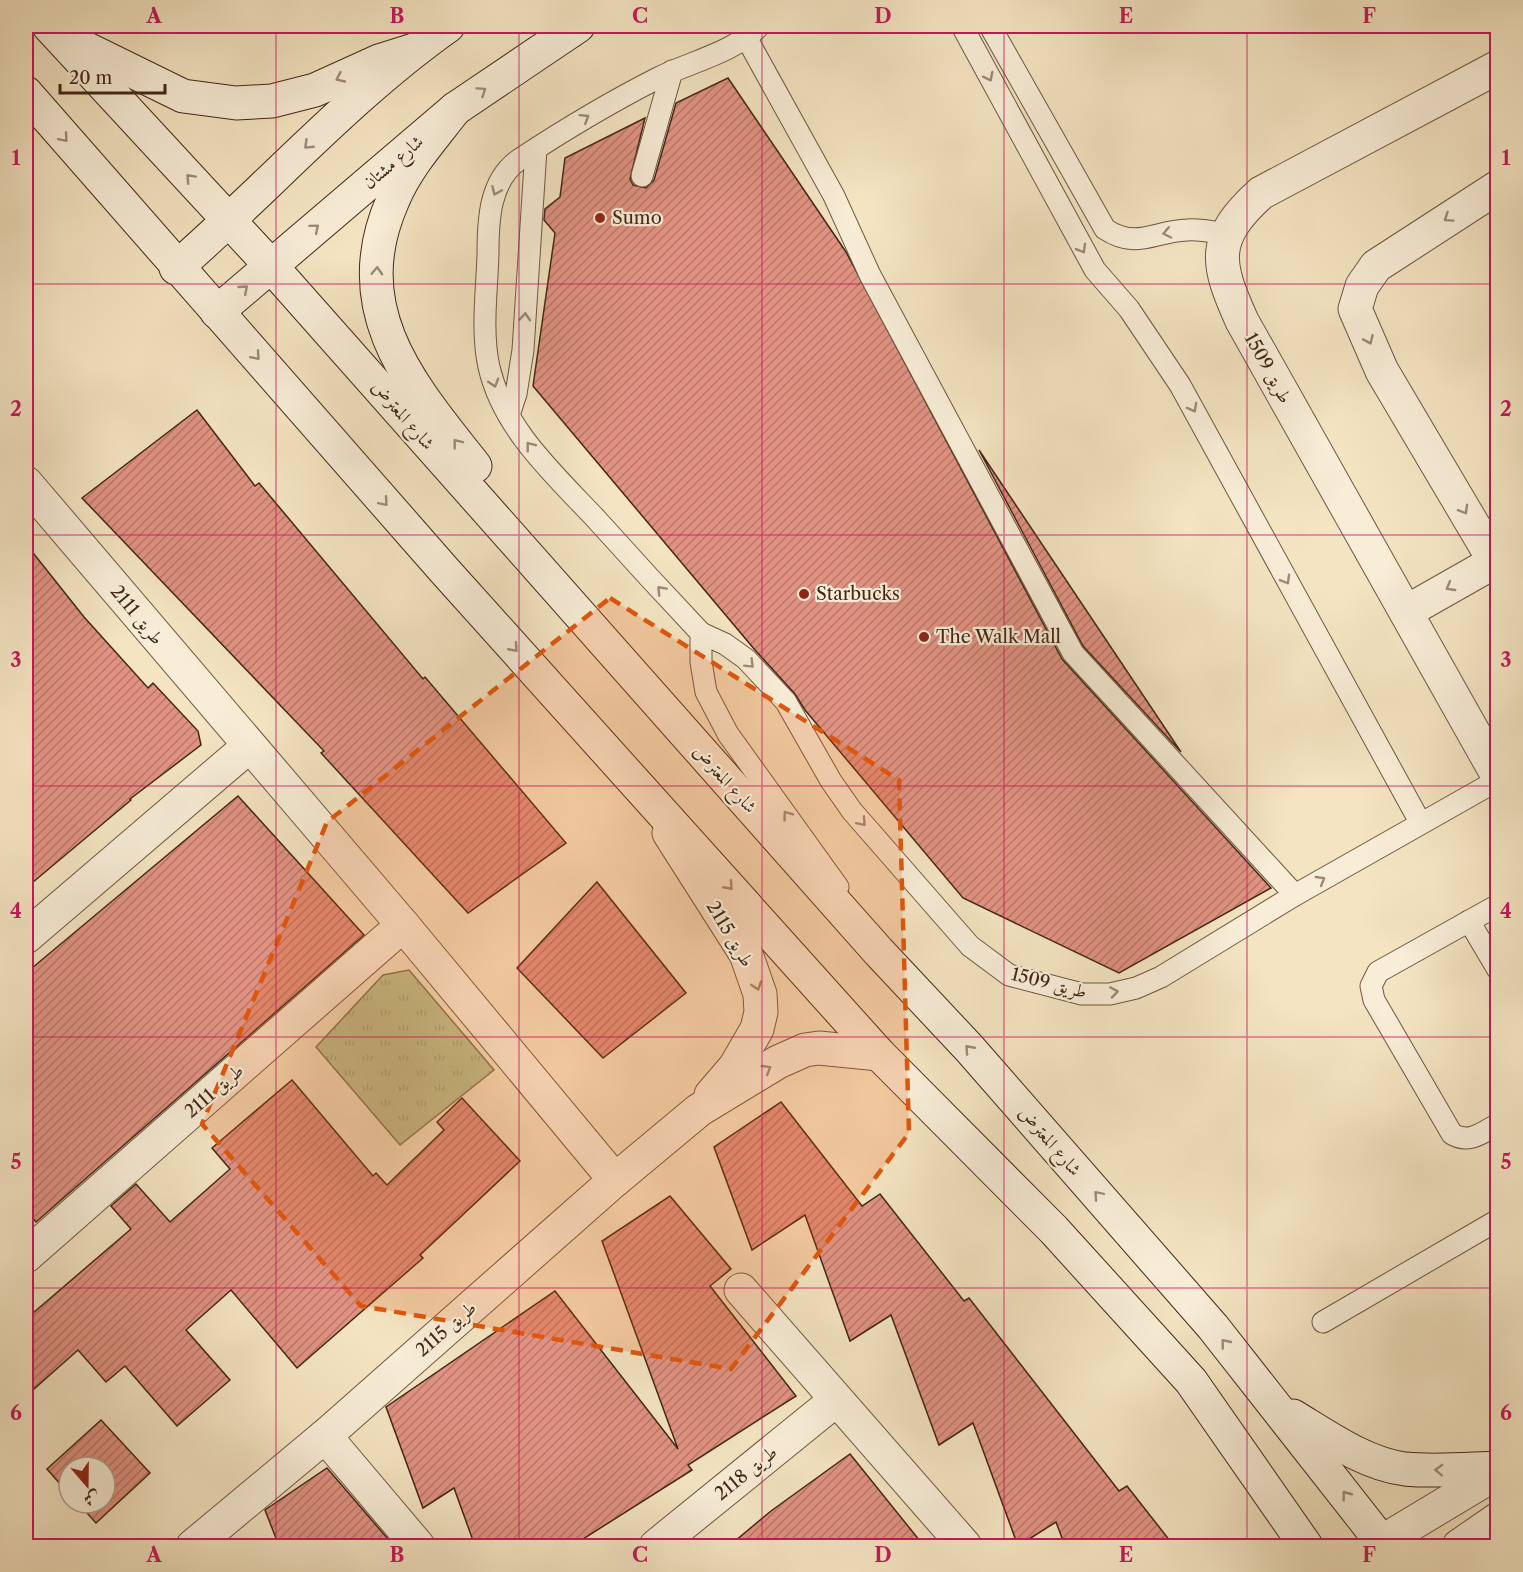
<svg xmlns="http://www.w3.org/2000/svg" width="1523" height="1572" viewBox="0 0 1523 1572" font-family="'Libre Caslon Text',Amiri,serif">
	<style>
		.park { fill: url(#park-tufts); stroke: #7f7554; stroke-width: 1.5 }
		.building { fill: url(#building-hatch); stroke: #422616; stroke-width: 1.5 }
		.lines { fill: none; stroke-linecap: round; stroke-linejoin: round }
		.lane-casing { stroke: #6e5641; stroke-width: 23 }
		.street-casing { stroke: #6e5641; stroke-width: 35 }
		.secondary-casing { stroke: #422616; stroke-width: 35 }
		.lane { stroke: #f8edd7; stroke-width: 21 }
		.street { stroke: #f8edd7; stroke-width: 33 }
		.secondary { stroke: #f8edd7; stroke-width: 33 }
		.oneway { stroke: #9d8a76 }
		.marked { fill: #e0560c; fill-opacity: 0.2; stroke: #e0560c; stroke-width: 4.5; stroke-dasharray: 12 8; stroke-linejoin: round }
		.grid { fill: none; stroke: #c2185b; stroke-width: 1.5; stroke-opacity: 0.55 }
		.poi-dot { fill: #8f2418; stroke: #f8edd7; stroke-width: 2 }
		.labels { text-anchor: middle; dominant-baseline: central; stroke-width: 4.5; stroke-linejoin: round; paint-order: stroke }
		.street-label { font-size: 18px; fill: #422616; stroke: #f8edd7 }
		.poi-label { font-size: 18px; fill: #422616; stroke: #f8edd7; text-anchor: start }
		.neatline { fill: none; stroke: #c2185b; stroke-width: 2 }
		.grid-label { font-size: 20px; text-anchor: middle; font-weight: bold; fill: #c2185b }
	</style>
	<defs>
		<pattern id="park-tufts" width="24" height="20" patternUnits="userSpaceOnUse" patternTransform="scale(1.5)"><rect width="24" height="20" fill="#bcc493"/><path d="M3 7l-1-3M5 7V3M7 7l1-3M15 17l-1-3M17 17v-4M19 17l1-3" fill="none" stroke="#a3a87e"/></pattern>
		<pattern id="building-hatch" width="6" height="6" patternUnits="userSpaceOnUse" patternTransform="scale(1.5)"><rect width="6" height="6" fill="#e19282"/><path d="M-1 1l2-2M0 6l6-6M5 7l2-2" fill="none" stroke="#b87769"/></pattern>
	</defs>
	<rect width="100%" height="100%" fill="#f4e4c2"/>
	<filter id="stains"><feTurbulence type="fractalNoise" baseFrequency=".00333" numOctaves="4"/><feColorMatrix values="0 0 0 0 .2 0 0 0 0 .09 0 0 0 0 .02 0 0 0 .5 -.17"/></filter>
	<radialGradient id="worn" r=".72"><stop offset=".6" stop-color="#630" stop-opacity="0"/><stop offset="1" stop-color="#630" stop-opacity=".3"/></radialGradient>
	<path class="park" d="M409 970 494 1070 400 1145 316 1047 383 975Z"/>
	<g class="building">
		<path d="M728 78 846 252 1062 659 1271 888 1119 973 963 898 805 710 795 694 755 650 533 386 555 233 544 220 545 209 560 197 565 158 645 118 630 179 633 185 646 188 654 180 676 103Z"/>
		<path d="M197 410 255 486 259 483 423 679 425 677 566 843 468 913 321 753 324 751 82 498Z"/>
		<path d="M979 450 1181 752 1083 646Z"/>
		<path d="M26 544 84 617 148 688 153 683 198 731 201 745 130 799 131 800 26 888Z"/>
		<path d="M238 796 364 935 36 1222 26 1210V973Z"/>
		<path d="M597 882 686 993 603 1058 517 968Z"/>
		<path d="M292 1080 373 1176 376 1173 387 1185 444 1130 437 1122 462 1098 520 1161 420 1255 423 1258 297 1368 231 1290 186 1330 230 1380 177 1426 125 1366 106 1382 78 1350 26 1396V1319L131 1229 111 1206 136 1184 170 1222 230 1169 212 1148Z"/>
		<path d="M781 1102 862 1206 880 1194 964 1301 969 1298 1119 1491 1127 1486 1174 1546H1065L1056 1522 1018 1546 973 1423 939 1445 891 1315 850 1341 805 1215 752 1250 714 1147Z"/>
		<path d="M670 1196 731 1269 710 1286 796 1396 688 1465 692 1470 572 1546H475L454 1488 423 1508 386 1407 555 1291 678 1449 602 1241Z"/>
		<path d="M101 1420 150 1473 96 1523 78 1503H105V1467H69V1494L47 1469Z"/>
		<path d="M850 1454 924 1546H729L771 1511Z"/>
		<path d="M327 1468 394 1546H279L265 1510Z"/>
	</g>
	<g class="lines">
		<g class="lane-casing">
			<g id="lane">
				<path d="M759 26C734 53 689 62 656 79 609 103 564 130 520 159 489 180 488 221 488 254 487 290 481 331 489 367 503 429 555 475 597 520 631 558 666 596 701 633V662L706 692 728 734 838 887"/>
				<path d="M962 26 1095 270 1129 309 1180 385 1420 822"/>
				<path d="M990 26 1105 229C1137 250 1154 231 1187 230 1200 229 1213 232 1225 234"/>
				<path d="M747 39 834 196 870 275 1073 653 1295 895"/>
				<path d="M642 176 672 71"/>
				<path d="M509 415 516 394 523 350 536 149"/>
				<path d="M701 633 725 644 746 659 786 702 831 781 852 811 970 946 1009 975 1082 994H1110L1136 988 1161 977 1295 895 1498 780"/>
				<path d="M1498 905 1378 972 1371 986 1374 1000 1452 1134C1469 1144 1482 1133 1498 1124"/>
				<path d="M1469 921 1498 970"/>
				<path d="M1323 1322 1498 1220"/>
			</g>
		</g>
		<g class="street-casing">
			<g id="street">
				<path d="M1498 67 1261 193C1210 239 1216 263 1242 321L1498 776"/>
				<path d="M1498 187 1376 266 1362 286 1355 309 1382 371 1498 567"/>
				<path d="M26 483 403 925 615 1180"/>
				<path d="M1406 612 1494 562"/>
				<path d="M669 833 746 954 760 994 761 1012 757 1029 735 1067 711 1095"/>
				<path d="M26 937 248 747"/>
				<path d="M26 1256 403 925"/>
				<path d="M741 1290 965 1546"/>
				<path d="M325 1436 418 1546"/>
				<path d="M193 1546 325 1436 615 1180 699 1110 778 1062 805 1050 819 1048 879 1054"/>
				<path d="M656 1546 836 1400"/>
				<path d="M1375 1546 1498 1472"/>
				<path d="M1459 1546 1498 1519"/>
			</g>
		</g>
		<g class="secondary-casing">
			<g id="secondary">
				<path d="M49 26 271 266 878 951 969 1048 1213 1327 1385 1546"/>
				<path d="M75 43 183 96 236 103 272 101 315 90 379 61 414 50"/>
				<path d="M26 93 444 570 879 1054 1054 1230 1191 1381 1306 1546"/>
				<path d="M455 109C433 138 407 166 393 200 344 310 411 385 475 466"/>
				<path d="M176 268C268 188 349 96 448 26"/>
				<path d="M217 312 455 109 578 26"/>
				<path d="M1293 1416C1326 1436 1365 1464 1405 1469 1436 1472 1467 1469 1498 1468"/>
				<path d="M1481 1546 1482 1532"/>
			</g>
		</g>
		<use href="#lane" class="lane"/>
		<use href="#street" class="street"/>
		<use href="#secondary" class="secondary"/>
	</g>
	<defs><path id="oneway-chevron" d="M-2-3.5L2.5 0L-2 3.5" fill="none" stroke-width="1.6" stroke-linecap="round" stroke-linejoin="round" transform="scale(1.5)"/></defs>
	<g class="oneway">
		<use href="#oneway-chevron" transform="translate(989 77) rotate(63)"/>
		<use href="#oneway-chevron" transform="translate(340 78) rotate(155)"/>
		<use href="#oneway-chevron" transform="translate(482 91) rotate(-34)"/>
		<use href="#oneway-chevron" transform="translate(585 118) rotate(-32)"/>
		<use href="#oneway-chevron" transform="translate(64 138) rotate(49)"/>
		<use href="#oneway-chevron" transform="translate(308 145) rotate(136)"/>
		<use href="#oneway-chevron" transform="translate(190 178) rotate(-133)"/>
		<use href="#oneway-chevron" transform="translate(496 191) rotate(113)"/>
		<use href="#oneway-chevron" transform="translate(1448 218) rotate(146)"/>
		<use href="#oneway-chevron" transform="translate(315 228) rotate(-40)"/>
		<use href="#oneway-chevron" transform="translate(1167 233) rotate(168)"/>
		<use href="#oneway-chevron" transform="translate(1082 249) rotate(60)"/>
		<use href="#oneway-chevron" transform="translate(377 271) rotate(-88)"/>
		<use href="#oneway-chevron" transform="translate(244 289) rotate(-41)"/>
		<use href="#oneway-chevron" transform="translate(525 317) rotate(-86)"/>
		<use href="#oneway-chevron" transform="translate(1369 340) rotate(66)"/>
		<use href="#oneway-chevron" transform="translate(256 356) rotate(49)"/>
		<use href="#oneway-chevron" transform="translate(494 383) rotate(73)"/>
		<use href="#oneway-chevron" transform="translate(1193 408) rotate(61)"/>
		<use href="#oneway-chevron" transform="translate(457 443) rotate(-128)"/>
		<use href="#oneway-chevron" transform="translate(530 446) rotate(-128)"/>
		<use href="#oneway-chevron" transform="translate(384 502) rotate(49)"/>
		<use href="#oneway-chevron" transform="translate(1464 510) rotate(60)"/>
		<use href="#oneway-chevron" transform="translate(1286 580) rotate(60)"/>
		<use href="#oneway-chevron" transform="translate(1450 587) rotate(150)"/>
		<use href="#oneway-chevron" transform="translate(661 590) rotate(-133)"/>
		<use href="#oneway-chevron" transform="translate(514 648) rotate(48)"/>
		<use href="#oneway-chevron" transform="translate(750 664) rotate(45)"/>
		<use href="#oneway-chevron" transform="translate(787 815) rotate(-126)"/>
		<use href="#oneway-chevron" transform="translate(862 822) rotate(49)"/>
		<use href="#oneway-chevron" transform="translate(1321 880) rotate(-30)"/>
		<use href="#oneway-chevron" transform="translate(729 886) rotate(48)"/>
		<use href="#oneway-chevron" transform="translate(757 986) rotate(72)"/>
		<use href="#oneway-chevron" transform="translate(1114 992) rotate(-9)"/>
		<use href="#oneway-chevron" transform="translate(969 1049) rotate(-132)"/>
		<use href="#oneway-chevron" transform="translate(767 1069) rotate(-31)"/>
		<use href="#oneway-chevron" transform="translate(1098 1195) rotate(-131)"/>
		<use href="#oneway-chevron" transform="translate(1225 1343) rotate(-129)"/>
		<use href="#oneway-chevron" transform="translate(1439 1470) rotate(-178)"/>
		<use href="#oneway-chevron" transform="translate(1346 1495) rotate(-127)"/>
	</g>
	<path class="marked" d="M610 598 899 780 909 1133 731 1369 361 1306 202 1124 327 822Z"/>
	<path class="grid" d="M276 26V1546M519 26V1546M762 26V1546M1004 26V1546M1247 26V1546M26 284H1498M26 535H1498M26 786H1498M26 1037H1498M26 1288H1498"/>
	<g class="poi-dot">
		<circle cx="600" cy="218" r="6"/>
		<circle cx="804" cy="594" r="6"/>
		<circle cx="924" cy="637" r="6"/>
	</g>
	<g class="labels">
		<g class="street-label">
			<text transform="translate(393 162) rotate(-40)">شارع مشتان</text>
			<text transform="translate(1268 368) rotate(61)">طريق 1509</text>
			<text transform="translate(403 415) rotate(49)">شارع المعترض</text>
			<text transform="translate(137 615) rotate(50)">طريق 2111</text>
			<text transform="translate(725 779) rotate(48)">شارع المعترض</text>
			<text transform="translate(730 934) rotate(59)">طريق 2115</text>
			<text transform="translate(1049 983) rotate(14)">طريق 1509</text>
			<text transform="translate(214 1091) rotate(-41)">طريق 2111</text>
			<text transform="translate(1050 1141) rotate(49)">شارع المعترض</text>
			<text transform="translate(446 1329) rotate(-41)">طريق 2115</text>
			<text transform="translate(746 1473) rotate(-39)">طريق 2118</text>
		</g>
		<g class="poi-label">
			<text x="612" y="218">Sumo</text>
			<text x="816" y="594">Starbucks</text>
			<text x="936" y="637">The Walk Mall</text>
		</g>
	</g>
	<rect width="1523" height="1572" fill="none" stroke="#f4e4c2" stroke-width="66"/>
	<g transform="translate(87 1485) rotate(160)"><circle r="28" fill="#f8edd7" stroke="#af9d8a" stroke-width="1.5"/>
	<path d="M0-4.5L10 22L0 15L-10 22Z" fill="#8f2418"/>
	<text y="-9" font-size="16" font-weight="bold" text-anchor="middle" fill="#422616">ش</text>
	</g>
	<path d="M60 84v9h105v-9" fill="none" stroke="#422616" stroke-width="3"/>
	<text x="69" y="84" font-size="18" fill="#422616" stroke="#f8edd7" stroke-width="4.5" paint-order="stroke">20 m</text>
	<rect x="33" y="33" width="1457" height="1506" class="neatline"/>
	<g class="grid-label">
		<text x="154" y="23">A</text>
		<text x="397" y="23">B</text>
		<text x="640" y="23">C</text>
		<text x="883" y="23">D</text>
		<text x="1126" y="23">E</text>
		<text x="1369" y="23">F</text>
		<text x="16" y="165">1</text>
		<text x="1506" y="165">1</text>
		<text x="16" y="416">2</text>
		<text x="1506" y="416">2</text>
		<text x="16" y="667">3</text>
		<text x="1506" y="667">3</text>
		<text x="16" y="918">4</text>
		<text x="1506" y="918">4</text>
		<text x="16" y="1169">5</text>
		<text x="1506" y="1169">5</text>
		<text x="16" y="1420">6</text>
		<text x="1506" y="1420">6</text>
		<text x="154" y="1562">A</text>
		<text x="397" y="1562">B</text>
		<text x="640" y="1562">C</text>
		<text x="883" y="1562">D</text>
		<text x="1126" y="1562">E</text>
		<text x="1369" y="1562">F</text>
	</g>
	<rect width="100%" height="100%" filter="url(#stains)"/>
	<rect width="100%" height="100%" fill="url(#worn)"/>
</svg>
